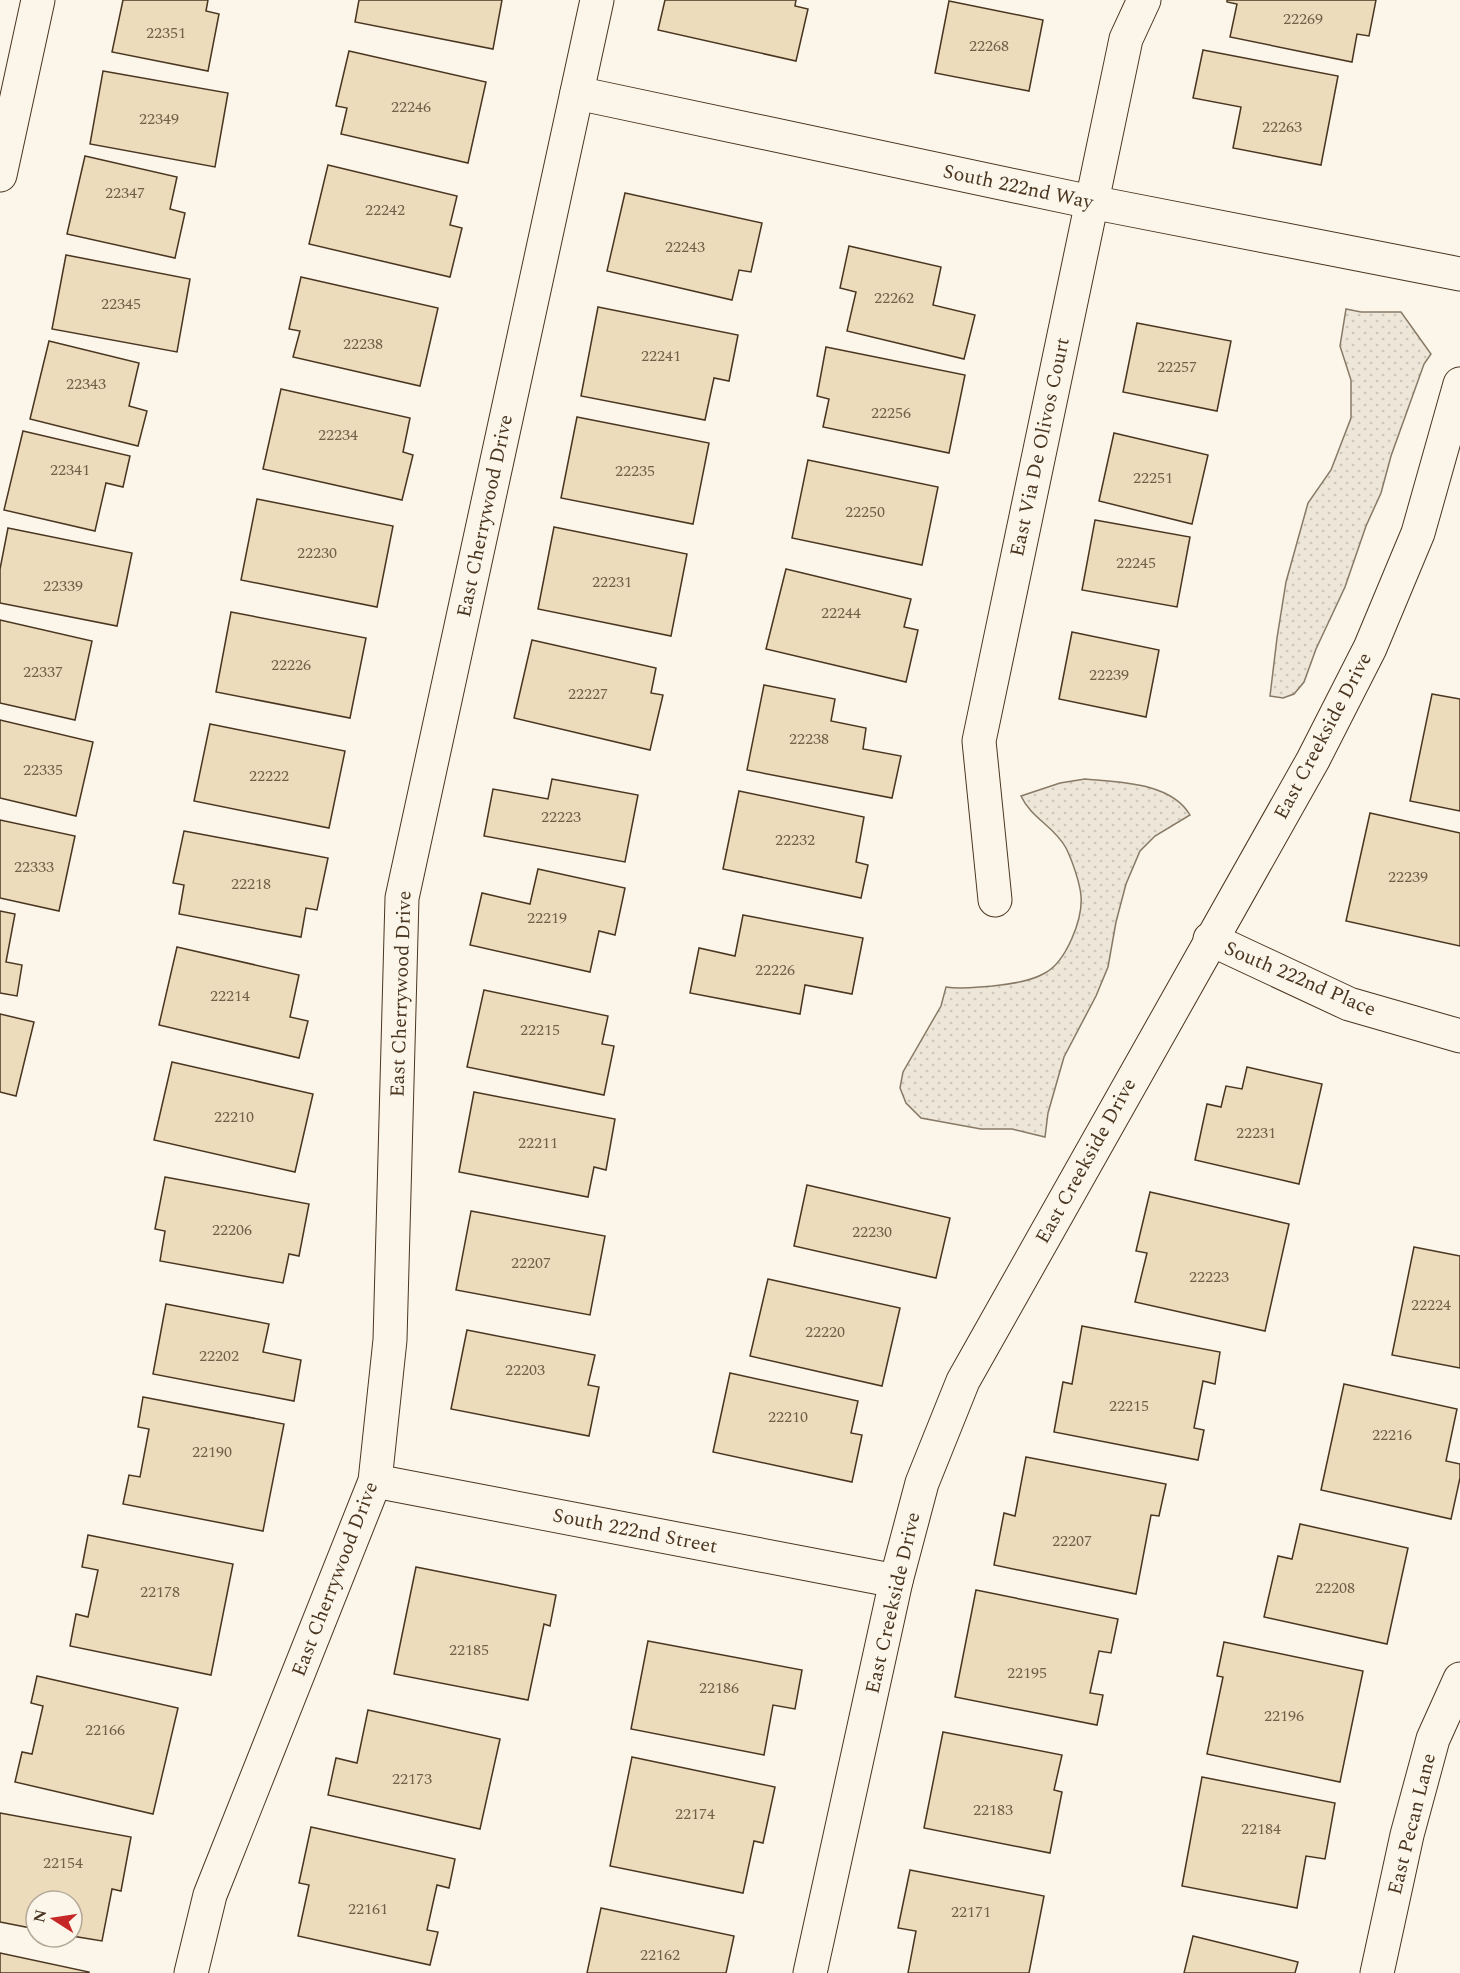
<svg xmlns="http://www.w3.org/2000/svg" width="1460" height="1973" viewBox="0 0 1460 1973" font-family="Spectral,serif">
	<style>
		.park { fill: url(#park-dots); stroke: #887966; stroke-width: 1.5 }
		.building { fill: #ecdcbc; stroke: #4a3520; stroke-width: 1.5 }
		.lines { fill: none; stroke-linecap: round; stroke-linejoin: round }
		.minor-casing { stroke: #4a3520; stroke-width: 35 }
		.minor { stroke: #fbf6e9; stroke-width: 33 }
		.labels { text-anchor: middle; dominant-baseline: central; stroke-width: 4.5; stroke-linejoin: round; paint-order: stroke }
		.number-label { font-size: 16px; fill: #725f47 }
		.street-label { font-size: 20px; fill: #4a3520; stroke: #fbf6e9 }
	</style>
	<defs>
		<pattern id="park-dots" width="8" height="8" patternUnits="userSpaceOnUse" patternTransform="scale(1.5)"><rect width="8" height="8" fill="#ede6d9"/><path d="M2 2h.1M6 6h.1" fill="none" stroke="#cdc6ba" stroke-width="1.8" stroke-linecap="round"/></pattern>
	</defs>
	<rect width="100%" height="100%" fill="#fbf6e9"/>
	<g class="park">
		<path d="M1346 309 1361 312H1401L1431 354 1424 364 1391 456 1381 493 1366 526 1345 587 1316 649 1304 682 1294 694 1283 698 1270 696 1277 638 1286 582 1308 503 1331 470 1351 418V380L1340 346Z"/>
		<path d="M1085 779C1118 782 1171 782 1190 815L1155 836 1140 851 1126 884 1116 922 1108 967 1096 996 1064 1057 1048 1113 1045 1137 1012 1129H981L921 1118 906 1103 900 1088 903 1072 941 1006 946 987C961 990 976 987 992 986 1010 984 1029 982 1045 973 1066 962 1083 919 1081 896 1080 883 1072 860 1066 848 1055 827 1031 818 1021 796L1060 783Z"/>
	</g>
	<g class="building">
		<path d="M123 0H208L206 11 219 14 208 71 112 52Z"/>
		<path d="M359 0H502L493 49 355 22Z"/>
		<path d="M665 0H796L795 6 808 9 796 61 658 30Z"/>
		<path d="M1227 0H1376L1369 36 1357 34 1352 62 1230 37 1237 4 1227 2Z"/>
		<path d="M949 1 1043 20 1029 91 935 73Z"/>
		<path d="M1203 50 1338 76 1321 165 1233 148 1241 107 1193 98Z"/>
		<path d="M349 51 486 82 468 163 341 134 347 108 336 106Z"/>
		<path d="M103 71 228 93 215 167 90 144Z"/>
		<path d="M85 156 177 177 170 209 185 213 175 258 67 234Z"/>
		<path d="M328 165 457 196 450 225 462 228 450 277 309 244Z"/>
		<path d="M625 193 762 223 751 272 739 270 732 300 607 271Z"/>
		<path d="M849 246 941 267 933 305 975 315 964 359 847 331 856 292 840 288Z"/>
		<path d="M66 255 190 279 177 352 52 329Z"/>
		<path d="M301 277 438 308 420 386 293 357 300 331 289 329Z"/>
		<path d="M598 307 738 335 729 381 714 378 705 420 581 396Z"/>
		<path d="M1137 323 1231 341 1217 411 1123 392Z"/>
		<path d="M49 341 139 363 129 406 147 411 138 446 30 419Z"/>
		<path d="M826 347 965 375 949 453 823 427 829 399 817 396Z"/>
		<path d="M281 389 410 418 403 452 413 455 402 500 263 469Z"/>
		<path d="M577 417 709 443 693 524 561 498Z"/>
		<path d="M23 431 130 456 123 487 106 483 95 531 4 510Z"/>
		<path d="M1114 433 1208 455 1192 524 1099 501Z"/>
		<path d="M808 460 938 487 922 565 792 538Z"/>
		<path d="M257 499 393 526 377 607 241 580Z"/>
		<path d="M1095 520 1190 537 1177 607 1082 590Z"/>
		<path d="M554 527 687 554 671 636 538 609Z"/>
		<path d="M8 528 132 553 117 626 0 603V569Z"/>
		<path d="M786 569 911 599 904 627 918 630 906 682 766 649Z"/>
		<path d="M231 612 366 638 350 718 216 692Z"/>
		<path d="M0 620 92 641 75 720 0 703Z"/>
		<path d="M1072 632 1159 650 1146 717 1059 699Z"/>
		<path d="M532 640 656 668 651 693 663 695 650 750 514 718Z"/>
		<path d="M764 685 835 699 831 721 866 728 863 749 901 756 892 798 747 770Z"/>
		<path d="M1432 694 1460 699V811L1410 801Z"/>
		<path d="M0 720 93 742 76 816 0 798Z"/>
		<path d="M210 724 345 751 329 828 194 801Z"/>
		<path d="M552 779 638 795 625 862 484 836 493 789 548 799Z"/>
		<path d="M739 791 864 817 856 862 868 865 861 898 723 869Z"/>
		<path d="M1370 813 1460 833V946L1346 921Z"/>
		<path d="M0 820 75 836 59 911 0 898Z"/>
		<path d="M184 831 328 858 317 910 306 908 301 937 179 914 184 885 173 883Z"/>
		<path d="M538 869 625 888 615 935 599 931 590 972 470 945 482 893 530 904Z"/>
		<path d="M0 911 15 914 6 962 22 965 17 996 0 993Z"/>
		<path d="M743 915 863 938 852 994 805 985 800 1014 690 993 699 948 735 956Z"/>
		<path d="M177 947 299 975 290 1017 308 1021 299 1058 159 1025Z"/>
		<path d="M484 990 608 1016 602 1044 614 1046 604 1095 467 1067Z"/>
		<path d="M0 1014 34 1022 16 1096 0 1092Z"/>
		<path d="M172 1062 313 1094 295 1172 154 1140Z"/>
		<path d="M1247 1067 1322 1084 1299 1184 1195 1160 1207 1104 1221 1107 1226 1086 1242 1089Z"/>
		<path d="M474 1092 615 1119 606 1170 594 1167 588 1197 459 1172Z"/>
		<path d="M165 1177 309 1204 299 1256 289 1254 283 1283 160 1261 165 1231 155 1229Z"/>
		<path d="M807 1185 950 1218 936 1278 794 1246Z"/>
		<path d="M1150 1192 1289 1224 1265 1331 1135 1302 1147 1253 1136 1251Z"/>
		<path d="M471 1211 605 1236 590 1315 456 1290Z"/>
		<path d="M1414 1247 1460 1256V1368L1392 1355Z"/>
		<path d="M768 1279 900 1308 882 1386 750 1356Z"/>
		<path d="M166 1304 269 1324 263 1352 301 1360 294 1401 153 1374Z"/>
		<path d="M1082 1326 1220 1352 1215 1384 1203 1381 1194 1428 1204 1430 1198 1460 1054 1432 1063 1382 1072 1384Z"/>
		<path d="M467 1330 595 1355 588 1385 599 1387 589 1436 451 1409Z"/>
		<path d="M730 1373 858 1401 851 1433 862 1435 852 1482 713 1452Z"/>
		<path d="M1344 1384 1457 1409 1446 1461 1460 1464V1478L1451 1519 1321 1490Z"/>
		<path d="M143 1397 284 1424 263 1531 123 1504 129 1475 140 1477 149 1429 138 1427Z"/>
		<path d="M1026 1457 1166 1484 1159 1516 1151 1515 1136 1594 994 1565 1004 1513 1015 1516Z"/>
		<path d="M1300 1524 1408 1548 1387 1644 1264 1617 1278 1556 1292 1559Z"/>
		<path d="M88 1535 233 1564 211 1675 70 1646 76 1614 88 1617 98 1570 82 1567Z"/>
		<path d="M416 1567 556 1595 550 1626 544 1624 528 1700 394 1674Z"/>
		<path d="M976 1590 1118 1619 1111 1653 1099 1651 1090 1693 1103 1695 1097 1725 955 1697Z"/>
		<path d="M648 1641 802 1670 795 1709 773 1705 764 1755 631 1729Z"/>
		<path d="M1224 1642 1363 1671 1340 1782 1207 1754 1223 1677 1217 1676Z"/>
		<path d="M37 1676 178 1708 153 1814 15 1782 22 1752 32 1754 43 1706 31 1703Z"/>
		<path d="M368 1710 500 1739 480 1829 328 1795 336 1758 357 1763Z"/>
		<path d="M943 1732 1062 1755 1054 1790 1062 1792 1050 1853 924 1828Z"/>
		<path d="M632 1757 775 1787 763 1843 754 1841 743 1893 610 1866Z"/>
		<path d="M1202 1777 1335 1803 1325 1859 1306 1856 1297 1908 1182 1886Z"/>
		<path d="M0 1813 131 1837 121 1891 112 1889 102 1941 72 1936V1901H36V1929L0 1922Z"/>
		<path d="M311 1827 455 1859 449 1888 437 1885 427 1930 438 1932 430 1965 298 1936 309 1885 299 1883Z"/>
		<path d="M910 1870 1044 1896 1029 1973H908L916 1931 898 1928Z"/>
		<path d="M601 1908 734 1936 726 1973H587Z"/>
		<path d="M1193 1936 1298 1962 1295 1973H1184Z"/>
		<path d="M0 1953 89 1972V1973H0Z"/>
	</g>
	<g class="lines">
		<g class="minor-casing">
			<g id="minor">
				<path d="M577 93 1091 202 1460 274"/>
				<path d="M0 175 38 0"/>
				<path d="M995 900 979 741 1126 39 1144 0"/>
				<path d="M1210 939 1349 1004 1460 1036"/>
				<path d="M375 1481 896 1581"/>
				<path d="M191 1973 210 1895 375 1481 390 1340 402 898 597 0"/>
				<path d="M810 1973 896 1581 922 1483 963 1381 1313 760 1370 648 1418 533 1460 384"/>
				<path d="M1377 1973 1407 1835 1433 1739 1460 1679"/>
			</g>
		</g>
		<use href="#minor" class="minor"/>
	</g>
	<g class="labels">
		<g class="number-label">
			<text x="1303" y="19">22269</text>
			<text x="166" y="33">22351</text>
			<text x="989" y="46">22268</text>
			<text x="411" y="107">22246</text>
			<text x="159" y="119">22349</text>
			<text x="1282" y="127">22263</text>
			<text x="125" y="193">22347</text>
			<text x="385" y="210">22242</text>
			<text x="685" y="247">22243</text>
			<text x="894" y="298">22262</text>
			<text x="121" y="304">22345</text>
			<text x="363" y="344">22238</text>
			<text x="661" y="356">22241</text>
			<text x="1177" y="367">22257</text>
			<text x="86" y="384">22343</text>
			<text x="891" y="413">22256</text>
			<text x="338" y="435">22234</text>
			<text x="70" y="470">22341</text>
			<text x="635" y="471">22235</text>
			<text x="1153" y="478">22251</text>
			<text x="865" y="512">22250</text>
			<text x="317" y="553">22230</text>
			<text x="1136" y="563">22245</text>
			<text x="612" y="582">22231</text>
			<text x="63" y="586">22339</text>
			<text x="841" y="613">22244</text>
			<text x="291" y="665">22226</text>
			<text x="43" y="672">22337</text>
			<text x="1109" y="675">22239</text>
			<text x="588" y="694">22227</text>
			<text x="809" y="739">22238</text>
			<text x="43" y="770">22335</text>
			<text x="269" y="776">22222</text>
			<text x="561" y="817">22223</text>
			<text x="795" y="840">22232</text>
			<text x="34" y="867">22333</text>
			<text x="1408" y="877">22239</text>
			<text x="251" y="884">22218</text>
			<text x="547" y="918">22219</text>
			<text x="775" y="970">22226</text>
			<text x="230" y="996">22214</text>
			<text x="540" y="1030">22215</text>
			<text x="234" y="1117">22210</text>
			<text x="1256" y="1133">22231</text>
			<text x="538" y="1143">22211</text>
			<text x="232" y="1230">22206</text>
			<text x="872" y="1232">22230</text>
			<text x="531" y="1263">22207</text>
			<text x="1209" y="1277">22223</text>
			<text x="1431" y="1305">22224</text>
			<text x="825" y="1332">22220</text>
			<text x="219" y="1356">22202</text>
			<text x="525" y="1370">22203</text>
			<text x="1129" y="1406">22215</text>
			<text x="788" y="1417">22210</text>
			<text x="1392" y="1435">22216</text>
			<text x="212" y="1452">22190</text>
			<text x="1072" y="1541">22207</text>
			<text x="1335" y="1588">22208</text>
			<text x="160" y="1592">22178</text>
			<text x="469" y="1650">22185</text>
			<text x="1027" y="1673">22195</text>
			<text x="719" y="1688">22186</text>
			<text x="1284" y="1716">22196</text>
			<text x="105" y="1730">22166</text>
			<text x="412" y="1779">22173</text>
			<text x="993" y="1810">22183</text>
			<text x="695" y="1814">22174</text>
			<text x="1261" y="1829">22184</text>
			<text x="63" y="1863">22154</text>
			<text x="368" y="1909">22161</text>
			<text x="971" y="1912">22171</text>
			<text x="660" y="1955">22162</text>
		</g>
		<g class="street-label">
			<text transform="translate(1018 187) rotate(12)">South 222nd Way</text>
			<text transform="translate(1040 447) rotate(-78)">East Via De Olivos Court</text>
			<text transform="translate(485 516) rotate(-78)">East Cherrywood Drive</text>
			<text transform="translate(1323 736) rotate(-62)">East Creekside Drive</text>
			<text transform="translate(1300 979) rotate(23)">South 222nd Place</text>
			<text transform="translate(401 994) rotate(-88)">East Cherrywood Drive</text>
			<text transform="translate(1086 1161) rotate(-61)">East Creekside Drive</text>
			<text transform="translate(635 1531) rotate(11)">South 222nd Street</text>
			<text transform="translate(335 1579) rotate(-69)">East Cherrywood Drive</text>
			<text transform="translate(893 1603) rotate(-77)">East Creekside Drive</text>
			<text transform="translate(1412 1824) rotate(-76)">East Pecan Lane</text>
		</g>
	</g>
	<g transform="translate(54 1919) rotate(282)"><circle r="28" fill="#fbf6e9" stroke="#b4a999" stroke-width="1.5"/>
	<path d="M0-4.5L10 22L0 15L-10 22Z" fill="#c62828"/>
	<text y="-9" font-size="16" font-weight="bold" text-anchor="middle" fill="#4a3520">N</text>
	</g>
</svg>
